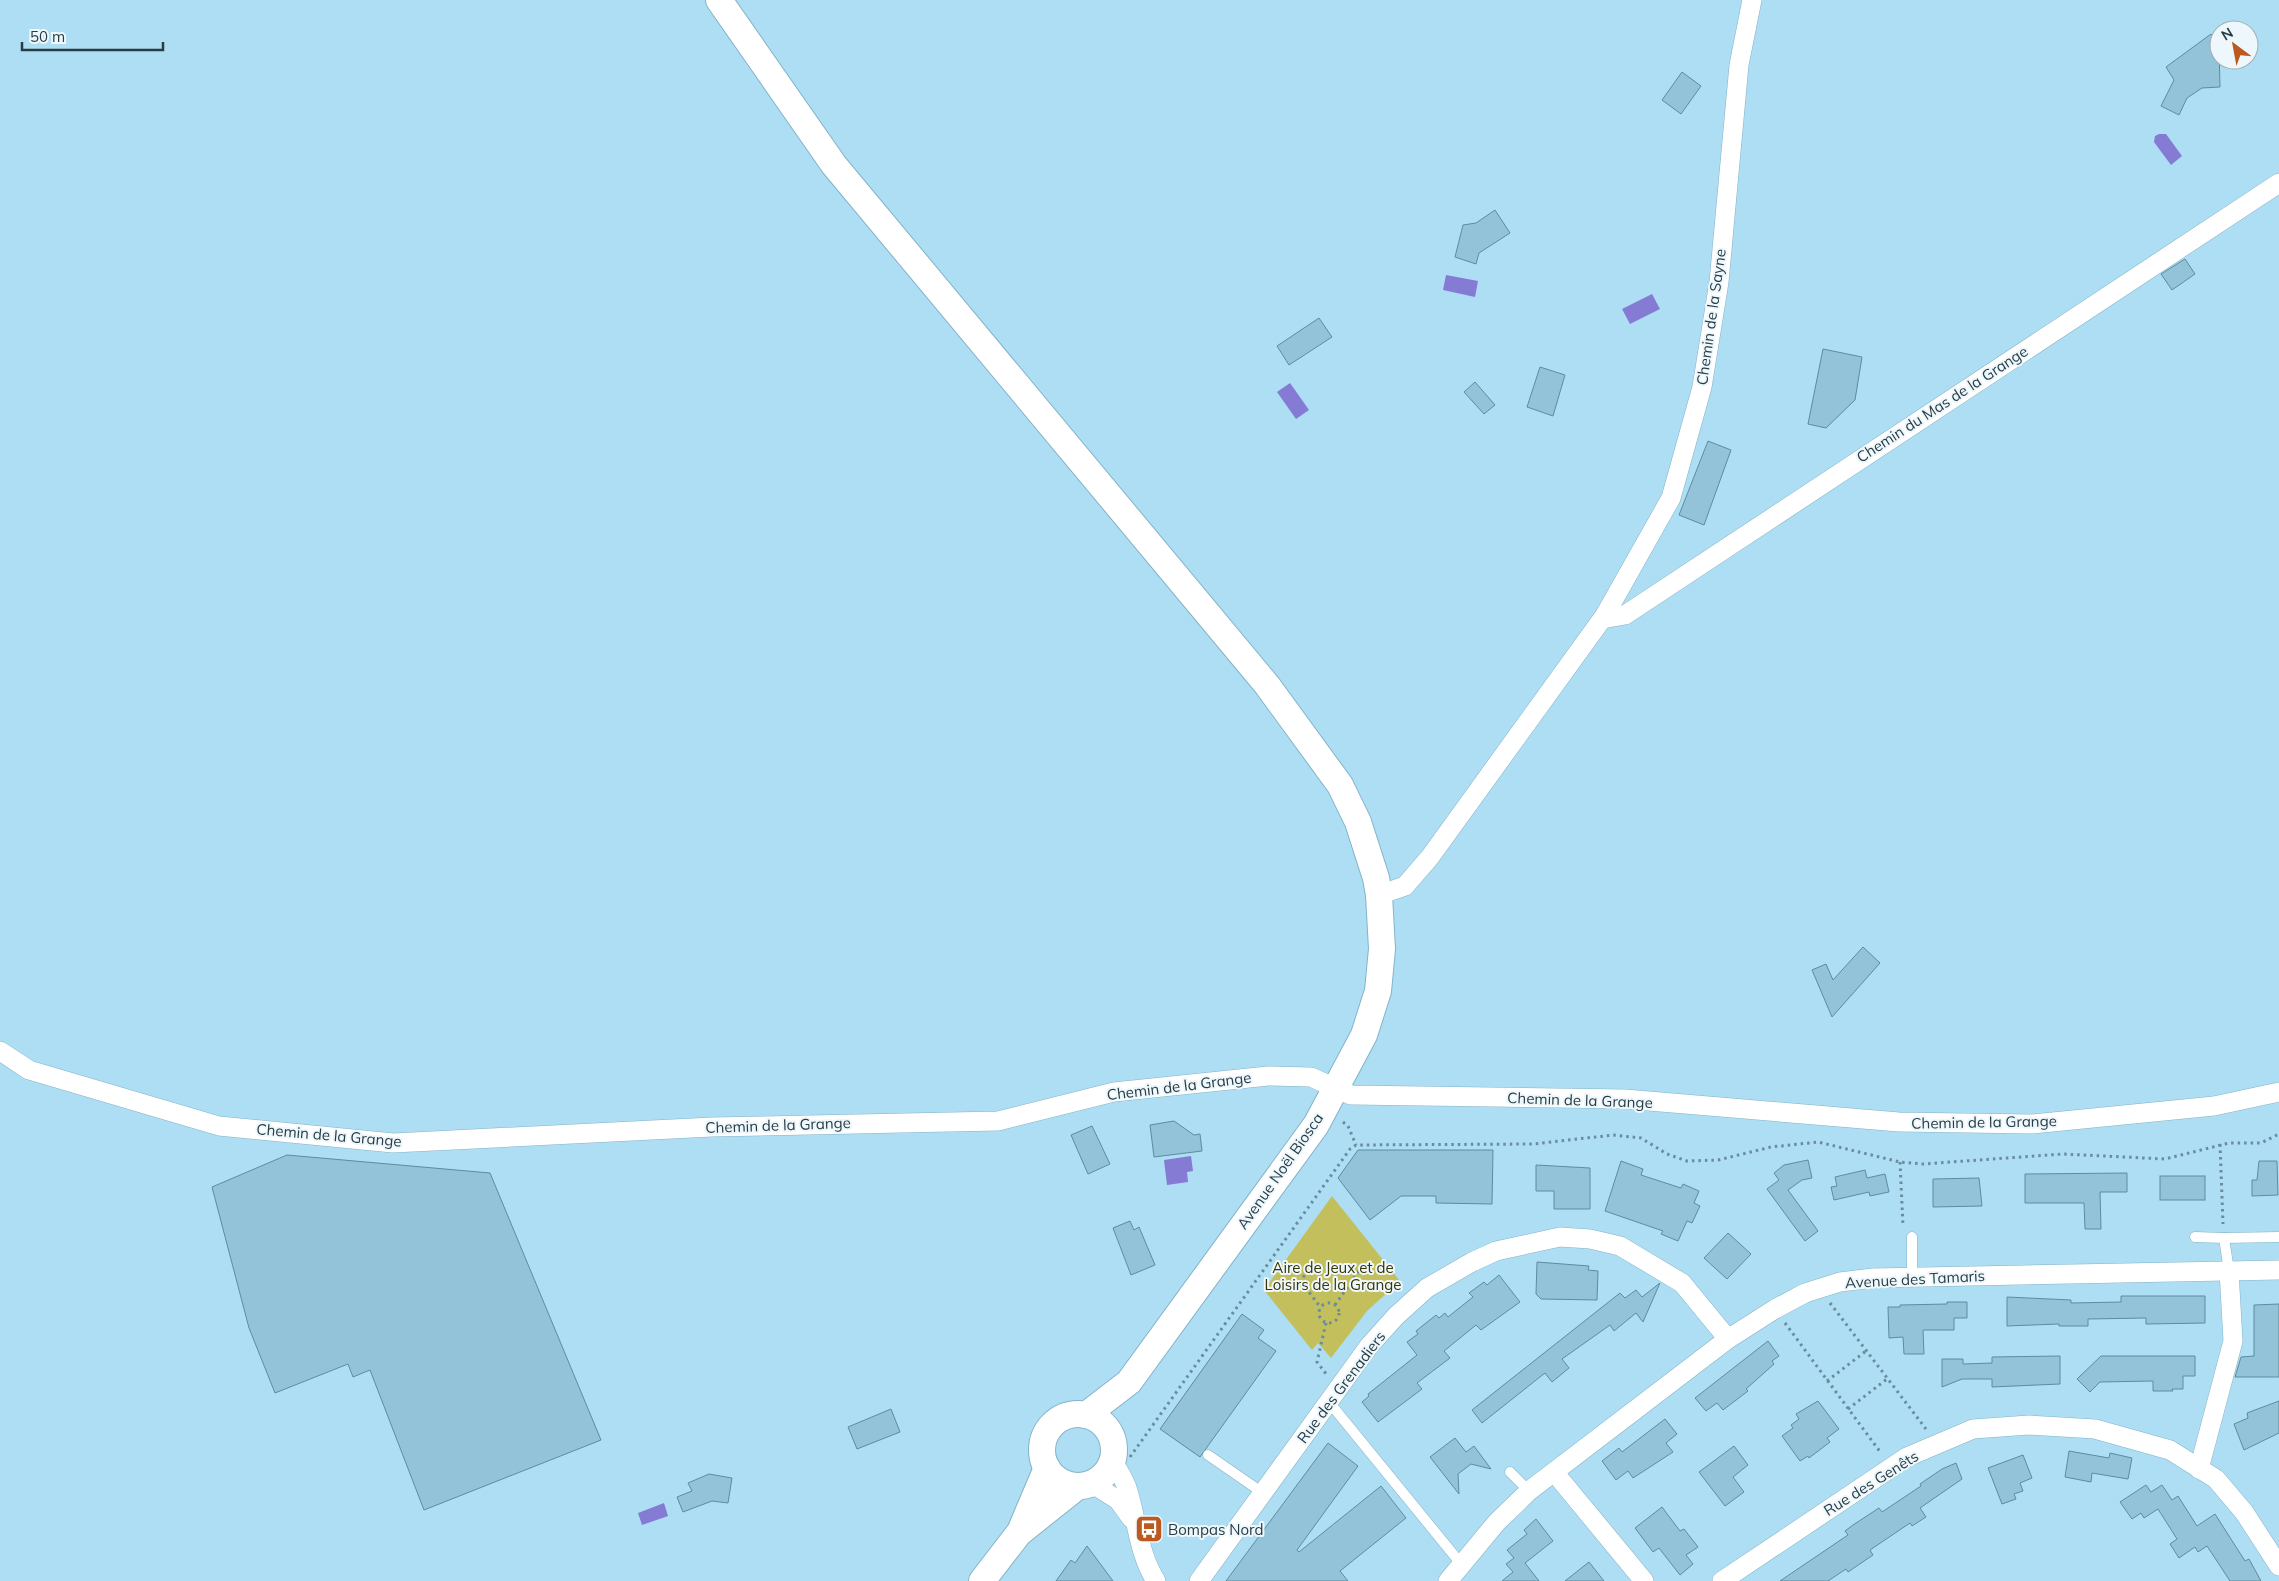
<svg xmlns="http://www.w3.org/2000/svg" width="2279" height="1581" viewBox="0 0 2279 1581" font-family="Mulish,sans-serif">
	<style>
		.green { fill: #c2bf5c }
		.water { fill: #857ad4 }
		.building { fill: #93c3d8; stroke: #5d8ca0 }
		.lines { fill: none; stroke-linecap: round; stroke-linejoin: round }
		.service-casing { stroke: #83b3c8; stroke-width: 11 }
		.minor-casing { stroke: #83b3c8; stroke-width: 20 }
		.secondary-casing { stroke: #83b3c8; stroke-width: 28 }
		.path { stroke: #6a8c9c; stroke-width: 3; stroke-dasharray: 2.5 4; stroke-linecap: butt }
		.service { stroke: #fff; stroke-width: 10 }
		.minor { stroke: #fff; stroke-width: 19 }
		.secondary { stroke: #fff; stroke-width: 26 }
		.labels { text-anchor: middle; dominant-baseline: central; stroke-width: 4; stroke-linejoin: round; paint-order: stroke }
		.street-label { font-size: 15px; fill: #283c45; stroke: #eef8fc }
		.park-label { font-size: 15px; fill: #373505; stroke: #eef8fc }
		.poi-label { font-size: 15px; fill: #283c45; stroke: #eef8fc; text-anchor: start }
	</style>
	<rect width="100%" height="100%" fill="#addef4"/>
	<path class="green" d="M1332 1196 1400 1281 1367 1311 1331 1358 1318 1343 1312 1350 1264 1290Z"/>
	<g class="water">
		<path d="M2159 134H2166L2182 156 2171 165 2154 142 2155 136Z"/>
		<path d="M1446 275 1478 281 1475 297 1443 290Z"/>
		<path d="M1652 294 1660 309 1630 324 1622 309Z"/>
		<path d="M1290 383 1309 410 1296 419 1277 392Z"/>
		<path d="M1191 1156 1193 1171 1187 1172 1188 1182 1167 1185 1164 1160Z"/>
		<path d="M664 1503 668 1516 642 1525 638 1513Z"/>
	</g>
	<g class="building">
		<path d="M2211 34 2219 46 2220 87 2202 88 2187 98 2179 115 2161 106 2174 80 2166 67Z"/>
		<path d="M1682 72 1701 86 1681 114 1662 100Z"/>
		<path d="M1495 210 1510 233 1479 253 1476 264 1455 257 1463 225 1476 223Z"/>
		<path d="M2185 259 2195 274 2172 290 2161 274Z"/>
		<path d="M1319 318 1332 337 1289 365 1277 346Z"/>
		<path d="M1823 349 1862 357 1855 400 1826 428 1808 424Z"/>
		<path d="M1540 367 1565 375 1553 416 1527 407Z"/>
		<path d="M1475 382 1495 405 1484 414 1464 392Z"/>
		<path d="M1708 441 1731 450 1704 525 1679 515Z"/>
		<path d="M1863 947 1880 963 1832 1017 1812 970 1826 964 1833 980Z"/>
		<path d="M1174 1121 1194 1135 1200 1134 1202 1151 1154 1157 1150 1125Z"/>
		<path d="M1092 1126 1110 1164 1088 1174 1071 1135Z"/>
		<path d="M1358 1150H1493L1492 1204 1436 1203V1196H1401L1370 1220 1338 1178Z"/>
		<path d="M287 1155 490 1173 601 1440 424 1510 370 1370 353 1377 348 1364 275 1393 249 1328 212 1187Z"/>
		<path d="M1808 1160 1812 1178 1802 1180 1788 1190 1818 1231 1805 1241 1767 1189 1779 1180 1774 1173 1784 1165Z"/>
		<path d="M1621 1161 1643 1169 1641 1175 1681 1188 1683 1184 1699 1191 1694 1203 1700 1206 1692 1223 1687 1221 1678 1241 1661 1234 1663 1231 1605 1211Z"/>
		<path d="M2259 1161H2277L2278 1195 2252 1196V1180H2257Z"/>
		<path d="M1536 1165 1590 1168V1209H1554V1191H1536Z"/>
		<path d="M1865 1170 1867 1178 1885 1174 1889 1192 1870 1196 1869 1192 1834 1200 1831 1187 1837 1186 1835 1177Z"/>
		<path d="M2127 1173V1192H2100L2101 1229H2085L2084 1203H2025V1174Z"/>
		<rect x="2160" y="1176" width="45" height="24"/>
		<path d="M1979 1178 1982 1206 1933 1207V1179Z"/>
		<path d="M1130 1221 1134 1230 1139 1227 1155 1265 1131 1275 1113 1228Z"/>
		<path d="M1728 1233 1751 1254 1727 1279 1704 1258Z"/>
		<path d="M1537 1262 1589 1266 1588 1270 1598 1271 1597 1300 1541 1299 1536 1294Z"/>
		<path d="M1499 1275 1520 1302 1481 1330 1476 1325 1444 1351 1450 1358 1417 1383 1422 1389 1378 1422 1362 1402 1369 1396 1368 1394 1417 1355 1407 1342 1418 1334 1416 1331 1436 1315 1439 1318 1445 1313 1448 1317 1473 1297 1469 1293 1484 1282 1487 1285Z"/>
		<path d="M1660 1283 1643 1322 1636 1313 1614 1331 1610 1325 1562 1359 1569 1368 1552 1382 1545 1373 1482 1423 1472 1410 1620 1293 1625 1298 1636 1290 1642 1297Z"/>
		<path d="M2121 1296H2205V1323L2146 1324V1318L2088 1319V1326H2059V1324L2007 1326V1297L2071 1300V1303L2121 1302Z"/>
		<path d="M1947 1302H1967V1318H1954V1330H1923L1924 1354H1904L1903 1337 1889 1338 1888 1307H1900V1305L1947 1304Z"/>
		<path d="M2279 1304V1377H2235L2241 1357 2254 1356V1305Z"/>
		<path d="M1242 1314 1264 1330 1258 1338 1276 1351 1200 1457 1160 1429Z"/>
		<path d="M1768 1341 1779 1356 1772 1361 1774 1364 1746 1389 1748 1391 1723 1410 1717 1403 1706 1411 1695 1398Z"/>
		<path d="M2060 1356V1384L1992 1387V1379H1962L1942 1387V1359H1963V1364L1992 1363V1357Z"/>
		<path d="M2101 1356H2195V1376H2183V1389H2172L2173 1391H2153V1381L2100 1382 2090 1392 2077 1379Z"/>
		<path d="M1818 1401 1839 1429 1827 1438 1830 1442 1809 1458 1808 1456 1800 1461 1782 1436 1793 1428 1791 1425 1799 1419 1796 1414Z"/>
		<path d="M2279 1401V1433L2244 1450 2234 1424 2248 1418 2247 1413Z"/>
		<path d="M891 1409 900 1432 857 1449 848 1427Z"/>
		<path d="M1665 1419 1677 1434 1666 1443 1673 1452 1633 1478 1628 1471 1616 1480 1602 1461 1619 1448 1622 1452Z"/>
		<path d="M1455 1438 1466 1452 1474 1446 1491 1469 1471 1464 1458 1474 1459 1494 1430 1457Z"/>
		<path d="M1328 1443 1358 1466 1297 1550 1299 1552 1381 1486 1406 1518 1340 1571 1348 1581H1226Z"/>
		<path d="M1734 1446 1748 1465 1733 1477 1744 1492 1725 1506 1699 1472Z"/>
		<path d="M2069 1451 2109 1458 2110 1453 2132 1458 2128 1479 2092 1473 2091 1482 2065 1477Z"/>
		<path d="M2023 1455 2032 1478 2020 1483 2023 1491 2014 1494 2016 1499 2002 1504 1988 1468Z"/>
		<path d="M1956 1463 1962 1479 1920 1508 1926 1517 1912 1526 1910 1523 1870 1550 1873 1555 1848 1572 1846 1569 1828 1581H1780L1848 1535 1845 1531 1853 1525 1879 1508 1882 1512 1921 1486 1920 1484 1942 1469Z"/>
		<path d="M709 1474 732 1478 728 1503 712 1501 683 1512 677 1497 692 1491 688 1483Z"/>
		<path d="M2146 1485 2151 1492 2162 1485 2172 1500 2178 1496 2197 1526 2215 1514 2245 1561 2249 1559 2261 1581H2230L2207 1546 2198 1552 2195 1547 2179 1558 2170 1544 2177 1539 2158 1509 2144 1518 2141 1513 2132 1519 2120 1502Z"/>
		<path d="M1662 1507 1680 1531 1684 1529 1698 1547 1686 1555 1693 1564 1680 1575 1659 1548 1653 1552 1635 1528Z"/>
		<path d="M1536 1519 1553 1541 1525 1563 1539 1581H1502L1513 1572 1506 1564 1514 1558 1507 1550 1527 1534 1524 1530Z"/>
		<path d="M1087 1546 1113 1581H1056L1071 1560 1075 1563Z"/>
		<path d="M1589 1562 1604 1581H1565Z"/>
	</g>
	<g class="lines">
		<g class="service-casing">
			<g id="service">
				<path d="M2195 1237 2224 1238 2229 1271"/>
				<path d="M2224 1238 2279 1237"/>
				<path d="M1912 1277V1237"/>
				<path d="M1329 1402 1462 1565"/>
				<path d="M1208 1455 1263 1493"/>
				<path d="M1510 1472 1529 1491"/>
			</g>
		</g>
		<g class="minor-casing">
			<g id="minor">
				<path d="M1605 615 1608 618 1625 615 2279 183"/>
				<path d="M1379 895 1405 886 1430 857 1605 615 1671 498 1702 387 1719 282 1739 65 1752 0"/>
				<path d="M0 1051 29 1070 219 1126 393 1143 712 1127 998 1121 1114 1092 1268 1076 1311 1077 1351 1095 1625 1099 1899 1122 2032 1124 2214 1106 2279 1092"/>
				<path d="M1112 1460C1118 1470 1125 1480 1128 1491 1137 1521 1139 1555 1156 1581"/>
				<path d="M2199 1469 2233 1341 2229 1271"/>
				<path d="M1554 1472 1644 1581"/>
				<path d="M1091 1483 1118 1500 1131 1518"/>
				<path d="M1199 1581 1369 1346 1396 1316 1427 1288 1472 1262 1496 1251 1560 1237 1590 1239 1620 1246 1682 1283 1728 1339"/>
				<path d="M1448 1581 1497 1522 1529 1491 1728 1339 1775 1309 1805 1293 1840 1282 1873 1278 2279 1270"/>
				<path d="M1722 1581 1907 1457 1973 1429 2029 1425 2095 1429 2170 1450 2216 1479 2244 1512 2279 1566"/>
			</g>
		</g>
		<g class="secondary-casing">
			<g id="secondary">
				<path d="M719 0 834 165 1267 685 1340 785 1358 822 1376 878 1379 895 1382 949 1378 991 1364 1035 1316 1125 1129 1382 1086 1415"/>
				<circle cx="1078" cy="1450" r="36"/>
				<path d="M1022 1527 1047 1468"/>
				<path d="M982 1581 1019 1533 1078 1486"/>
			</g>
		</g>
		<g class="path">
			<path d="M1343 1122 1348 1126 1356 1145"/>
			<path d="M2220 1144 2223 1224"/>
			<path d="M1900 1162 1903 1226"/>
			<path d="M1304 1275 1303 1284 1321 1308"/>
			<circle cx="1329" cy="1313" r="10"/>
			<path d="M1830 1303 1926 1429"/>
			<path d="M1335 1305 1361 1268"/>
			<path d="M1326 1323 1317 1362 1327 1375"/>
			<path d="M1785 1323 1881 1453"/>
			<path d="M1827 1381 1866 1351"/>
			<path d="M1848 1409 1887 1379"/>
			<path d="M1130 1457 1350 1149 1356 1145 1533 1144 1613 1135 1641 1138 1667 1154 1687 1161 1718 1160 1771 1147 1818 1142 1900 1162 1923 1164 2063 1154 2165 1159 2229 1143H2261L2279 1134"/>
		</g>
		<use href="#service" class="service"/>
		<use href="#minor" class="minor"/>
		<use href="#secondary" class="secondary"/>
	</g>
	<defs>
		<g id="bus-square" transform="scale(1.4375)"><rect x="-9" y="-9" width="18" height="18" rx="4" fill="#bc591e" stroke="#eef8fc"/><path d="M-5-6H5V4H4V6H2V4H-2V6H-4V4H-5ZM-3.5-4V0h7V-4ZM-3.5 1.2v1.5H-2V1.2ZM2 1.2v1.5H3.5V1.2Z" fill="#fff"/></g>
	</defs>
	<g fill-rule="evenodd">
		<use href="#bus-square" x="1149" y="1529"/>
	</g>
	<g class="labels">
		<g class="street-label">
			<text transform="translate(1711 317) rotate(-82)">Chemin de la Sayne</text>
			<text transform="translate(1942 404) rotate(-33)">Chemin du Mas de la Grange</text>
			<text transform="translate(1179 1086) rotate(-7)">Chemin de la Grange</text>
			<text transform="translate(1580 1100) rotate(2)">Chemin de la Grange</text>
			<text transform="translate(1984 1122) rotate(-1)">Chemin de la Grange</text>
			<text transform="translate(778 1125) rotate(-2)">Chemin de la Grange</text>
			<text transform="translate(329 1135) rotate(5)">Chemin de la Grange</text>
			<text transform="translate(1280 1171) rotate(-55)">Avenue Noël Biosca</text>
			<text transform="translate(1915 1279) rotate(-3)">Avenue des Tamaris</text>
			<text transform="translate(1341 1387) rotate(-53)">Rue des Grenadiers</text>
			<text transform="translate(1871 1483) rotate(-32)">Rue des Genêts</text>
		</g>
		<g class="park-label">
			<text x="1333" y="1267">Aire de Jeux et de<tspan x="1333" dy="17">Loisirs de la Grange</tspan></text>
		</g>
		<g class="poi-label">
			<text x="1168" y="1529">Bompas Nord</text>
		</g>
	</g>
	<g transform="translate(2234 45) rotate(328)"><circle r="24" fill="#eef8fc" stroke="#9fadb3"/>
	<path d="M0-4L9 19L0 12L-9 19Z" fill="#bc591e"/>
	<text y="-8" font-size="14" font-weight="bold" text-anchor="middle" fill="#283c45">N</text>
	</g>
	<path d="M22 42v8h141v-8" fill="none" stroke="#283c45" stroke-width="2.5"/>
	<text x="30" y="42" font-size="15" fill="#283c45" stroke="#eef8fc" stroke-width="4" paint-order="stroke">50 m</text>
</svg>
